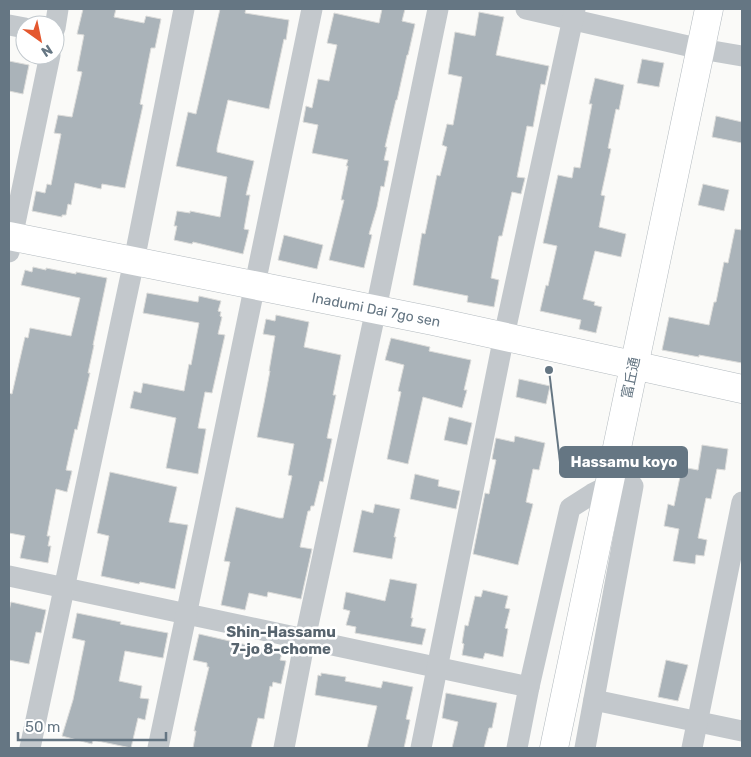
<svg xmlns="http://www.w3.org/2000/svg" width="751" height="757" viewBox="0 0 751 757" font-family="Rubik,'Noto Sans JP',sans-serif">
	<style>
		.building { fill: #aab3b9; stroke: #dcdcda }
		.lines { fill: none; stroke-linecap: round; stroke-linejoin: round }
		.secondary-casing { stroke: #b3babf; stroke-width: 29 }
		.street { stroke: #c3c8cc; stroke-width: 21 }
		.secondary { stroke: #fff; stroke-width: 28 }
		.labels { text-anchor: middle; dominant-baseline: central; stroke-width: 5; stroke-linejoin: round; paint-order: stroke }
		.street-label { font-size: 14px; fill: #657683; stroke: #fff }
		.neighbourhood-label { font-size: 15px; font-weight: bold; fill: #57646e; stroke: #fff }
		.leader { fill: none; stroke: #657683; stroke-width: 2 }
		.callout-dot { fill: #657683; stroke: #fff; stroke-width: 2 }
		.callout { fill: #657683; stroke: #657683; stroke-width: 2 }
		.callout-label { font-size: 15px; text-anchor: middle; font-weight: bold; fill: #fff }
	</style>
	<rect width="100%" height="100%" fill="#fafaf8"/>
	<g class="building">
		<path d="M83 9H116L114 17 144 23 146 16 161 19 155 48H151L140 104 143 105 125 188 102 184 101 189 75 183 71 205 68 204 66 215H62V217L32 211 36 191 45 193 47 184 51 185 61 134 54 133 58 115 72 117 82 72 77 71 84 35 77 34Z"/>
		<path d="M220 9H246L245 13 289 20 286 40 284 39 269 109 228 100 217 148V152L254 161 246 195H250L244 229 249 230 243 254 193 242 192 244 174 240 177 226H174L177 211 190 213V211L220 217 227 177 176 166 188 112 196 114Z"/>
		<path d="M382 9H405L402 21 415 24 408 55H407L397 100H396L385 147H387L384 160 389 161 384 187 381 186 377 207 369 234 372 235 364 268 329 260 344 200H341L348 166H346L348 160 312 153 318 125 303 122 306 106 312 108 318 79 329 81 337 45 327 43 334 13 379 23Z"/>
		<path d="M479 12 504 17 496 55 549 66 545 85 541 84 533 127 527 126 517 177 525 178 521 194 512 192 502 236H499L491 278 499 280 494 307 467 302 468 296 413 285 422 233 425 234 437 175 440 176 447 147 442 145 447 124 453 125 462 77 448 74 455 32 475 36Z"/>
		<path d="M642 59 664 63 659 87 637 83Z"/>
		<path d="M9 61 29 65 23 94 9 91Z"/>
		<path d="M595 78 624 85 619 110 616 109 608 148 611 149 601 195 605 196 599 227 626 234 621 257 595 251 583 299 595 302 594 305 602 307 596 333 579 329 581 320 540 311 546 285 548 286 557 246 543 243 558 175 572 178 574 167 580 168 592 104H589Z"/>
		<path d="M716 116 742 122V143L712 137Z"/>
		<path d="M703 184 729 190 724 211 698 205Z"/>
		<path d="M735 229 742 230V363L699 355V357L662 350 669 317 709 325 714 302H716L724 262 728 263Z"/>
		<path d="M284 235 323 245 317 269 278 260Z"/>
		<path d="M33 267 46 270V268L76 274V272L107 278 93 345H94L88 373H90L77 430 75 429 66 470 72 471 67 492 56 489 47 536H50L48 546H51L48 563 20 558 25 536 9 533V393L12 394 25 337 28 338 30 328 71 336 80 298 21 285 25 270 32 272Z"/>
		<path d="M147 293 198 302 199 296 221 301 218 311 221 312 220 316 222 317 218 334 225 335 212 393 205 392 198 428 206 429 198 474 166 468 176 418 130 408 134 391 141 393 143 383 184 391 189 364 191 365 199 323 143 313Z"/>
		<path d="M276 315 309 322 304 347 341 355 333 395H336L327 438 332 439 323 482 320 481 314 506H311L310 511H308L300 547 312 549 301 599 268 592 267 597 249 593 245 610 221 605 230 562 224 561 236 507 279 518H283L292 476 288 475 294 444 257 437 264 403 270 371H269L275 336 263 334 266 319 275 321Z"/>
		<path d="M391 338 430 347 429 351 471 360 464 390H467L462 408 423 397 408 464 387 459 401 392 398 391 404 365 385 360Z"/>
		<path d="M519 379 550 386 546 404 516 397Z"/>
		<path d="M449 417 472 423 467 445 444 440Z"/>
		<path d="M515 436 545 443 539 470 533 469 526 502 533 504 518 565 473 554 485 493 489 494 496 460 492 459 496 438 514 442Z"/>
		<path d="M702 445 728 449 725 470 717 469 711 499 706 498 698 538 707 540 704 556 696 555 695 564 673 561 679 529 664 526 668 504 674 506 682 467 698 470Z"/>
		<path d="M110 472 177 487 169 522 188 525 175 589 140 582 139 584 101 576 109 536 97 533Z"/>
		<path d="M415 474 439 480 438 486 460 491 456 509 410 499Z"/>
		<path d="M375 504 400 509 394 537H396L392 559 353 552 362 510 373 513Z"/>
		<path d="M390 579 417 584 411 618H413L411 626 426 629 422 645 355 633 356 627 346 625 350 611 343 609 346 592 385 601Z"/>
		<path d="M483 590 508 596 505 608 510 609 505 628 508 629 503 657 485 653 483 659 462 655 464 644 462 643 465 625 468 626 475 596 481 597Z"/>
		<path d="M11 602 46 610 41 633 36 632 29 664 9 660V611Z"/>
		<path d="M77 613 121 622 120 624 168 633 163 658 125 651 119 681 142 686 140 698 149 699 145 720 138 718 131 748 93 740 92 744 62 736 73 700 85 641 72 638Z"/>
		<path d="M199 634 282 653 280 660 286 661 281 684 273 682 272 687 270 686 264 719 258 718 251 748H193L196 731H194L195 726 209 667H207V663L193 660Z"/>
		<path d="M666 660 688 665 678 701 658 697Z"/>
		<path d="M321 673 346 677 345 681 381 688 383 681 413 687 406 719 410 720 404 748H367L377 706 315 695 318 675 321 676Z"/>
		<path d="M446 693 497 703 492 728H489L484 748H452L458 722 442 718Z"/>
	</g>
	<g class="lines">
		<g class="secondary-casing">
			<g id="secondary">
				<path d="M9 236 433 321 742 389"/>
				<path d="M554 748 709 9"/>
			</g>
		</g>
		<g class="street">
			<path d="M526 9 701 49 742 56"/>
			<path d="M9 25 25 28"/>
			<path d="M55 28 58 9"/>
			<path d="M9 252 50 55"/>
			<path d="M9 576 529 687"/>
			<path d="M594 700 742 731"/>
			<path d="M30 748 134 261 184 9"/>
			<path d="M158 748C211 502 260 255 312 9"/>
			<path d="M284 748 305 639 376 309 438 9"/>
			<path d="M421 748 504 336 575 9"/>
			<path d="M517 748 529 687 570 508 592 494 608 486"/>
			<path d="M585 748 633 486 614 461"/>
			<path d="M692 748 742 502"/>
		</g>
		<use href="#secondary" class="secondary"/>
	</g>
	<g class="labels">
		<g class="street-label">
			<text transform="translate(376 310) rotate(11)">Inadumi Dai 7go sen</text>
			<text transform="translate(631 378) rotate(-78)">富丘通</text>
		</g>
		<g class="neighbourhood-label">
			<text x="281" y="632">Shin-Hassamu<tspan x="281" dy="17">7-jo 8-chome</tspan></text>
		</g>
	</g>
	<path class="leader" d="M549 370L560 462"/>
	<circle class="callout-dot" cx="549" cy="370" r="5"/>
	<rect class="callout" x="560" y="447" width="127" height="30" rx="5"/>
	<g class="callout-label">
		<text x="624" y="467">Hassamu koyo</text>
	</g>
	<rect width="751" height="757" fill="none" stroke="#657683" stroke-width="20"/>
	<g transform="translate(40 40) rotate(147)"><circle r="24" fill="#ffffff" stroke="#c1c8cd"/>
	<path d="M0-4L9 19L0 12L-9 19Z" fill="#e4572e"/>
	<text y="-8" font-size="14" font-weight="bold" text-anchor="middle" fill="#657683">N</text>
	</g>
	<path d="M18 732v8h148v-8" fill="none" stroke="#657683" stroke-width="2.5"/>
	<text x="25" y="732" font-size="15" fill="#657683" stroke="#ffffff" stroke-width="4" paint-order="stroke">50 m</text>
</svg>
